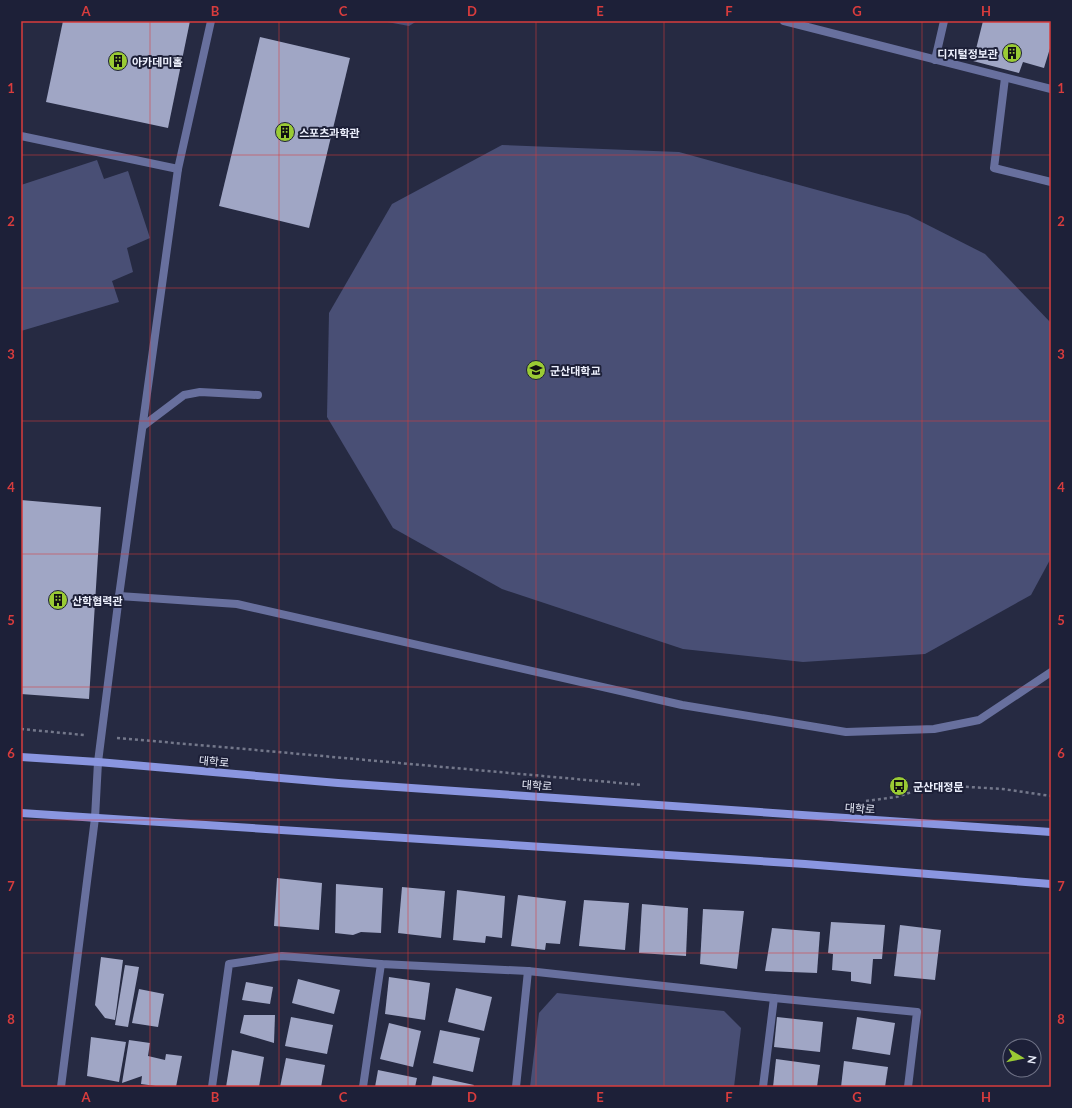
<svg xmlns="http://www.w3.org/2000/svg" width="1072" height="1108" viewBox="0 0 1072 1108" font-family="Lato,'Noto Sans KR',sans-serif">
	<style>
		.green { fill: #494f75 }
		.building { fill: #a0a6c5 }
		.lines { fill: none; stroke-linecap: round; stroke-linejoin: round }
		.path { stroke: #74788b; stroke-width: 2.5; stroke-dasharray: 3 3; stroke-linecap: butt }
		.lane { stroke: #68709e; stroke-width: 8 }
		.street { stroke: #68709e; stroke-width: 8 }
		.secondary { stroke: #8a96e0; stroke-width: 8 }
		.grid { fill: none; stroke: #d83c3d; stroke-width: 1; stroke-opacity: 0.55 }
		.labels { text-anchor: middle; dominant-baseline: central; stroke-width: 4; stroke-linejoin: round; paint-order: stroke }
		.poi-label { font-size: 11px; font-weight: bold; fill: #edf0fd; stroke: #1d2038; text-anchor: start }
		.street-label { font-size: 11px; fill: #edf0fd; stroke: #1d2038 }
		.neatline { fill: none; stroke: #d83c3d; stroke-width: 1.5 }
		.grid-label { font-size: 13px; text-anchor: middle; font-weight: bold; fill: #d83c3d }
	</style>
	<rect width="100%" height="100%" fill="#262a42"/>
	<g class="green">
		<path d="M382 21H417L409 26Z"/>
		<path d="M502 145 679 152 908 215 985 254 1051 323V558L1031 595 925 654 803 662 683 649 502 589 393 528 327 417 329 313 392 204Z"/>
		<path d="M97 160 104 179 128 171 150 238 127 248 133 272 112 281 119 302 21 331V185Z"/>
		<path d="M557 993 724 1011 741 1028 734 1087H530L539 1013Z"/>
	</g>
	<g class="building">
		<path d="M63 21H190L168 128 46 102Z"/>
		<path d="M983 21H1051V45L1044 68 1023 62 1019 73 973 61Z"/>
		<path d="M260 37 350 58 309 228 219 206Z"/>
		<path d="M21 500 101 507 89 699 21 694Z"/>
		<path d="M277 878 322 883 319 930 274 926Z"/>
		<path d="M336 884 383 888 381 933 361 932 353 935 335 933Z"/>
		<path d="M402 887 445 891 441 938 398 933Z"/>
		<path d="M457 890 505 896 502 938 486 936 485 943 453 940Z"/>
		<path d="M518 895 566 901 560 944 546 943 545 950 511 946Z"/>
		<path d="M584 900 629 903 625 950 579 946Z"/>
		<path d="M642 904 688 908 686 956 639 953Z"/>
		<path d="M703 909 744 911 737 969 700 964Z"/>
		<path d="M831 922 885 925 882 959H873L871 984 851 981V972L832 970 833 954 828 953Z"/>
		<path d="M900 925 941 930 935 980 894 976Z"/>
		<path d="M772 928 820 932 817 973 765 971Z"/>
		<path d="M101 957 123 960 115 1020 105 1018 95 1005Z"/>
		<path d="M125 965 139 967 128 1027 115 1025Z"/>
		<path d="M389 977 430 983 425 1020 385 1014Z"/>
		<path d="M298 979 340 990 334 1014 292 1003Z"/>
		<path d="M246 982 273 987 270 1004 242 1000Z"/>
		<path d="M456 988 492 997 484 1031 448 1022Z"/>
		<path d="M139 989 164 994 158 1027 132 1023Z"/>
		<path d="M244 1015H275L274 1043 240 1033Z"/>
		<path d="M291 1017 333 1025 327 1054 285 1046Z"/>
		<path d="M777 1017 823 1022 820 1052 774 1047Z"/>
		<path d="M857 1017 895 1023 890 1055 852 1049Z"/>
		<path d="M389 1023 421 1031 413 1067 380 1059Z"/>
		<path d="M440 1030 480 1038 473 1072 433 1063Z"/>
		<path d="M91 1037 126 1042 119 1082 87 1076Z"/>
		<path d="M129 1040 150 1043 148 1056 165 1060 166 1054 182 1056 176 1087H163L141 1084 142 1076 122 1083Z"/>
		<path d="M232 1050 264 1057 259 1087H226Z"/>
		<path d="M286 1058 325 1065 321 1087H280Z"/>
		<path d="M776 1059 820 1065 817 1087H773Z"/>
		<path d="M844 1061 888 1067 885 1087H841Z"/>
		<path d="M378 1070 417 1078 415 1087H375Z"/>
		<path d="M433 1076 474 1085 473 1087H431Z"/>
	</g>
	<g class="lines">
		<g class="path">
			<path d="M21 729 84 735"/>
			<path d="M117 738 245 749 642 785"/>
			<path d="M866 801 896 797 935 785 1003 789 1051 796"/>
		</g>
		<g class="lane">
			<path d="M784 21 1051 89"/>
			<path d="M935 60 944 21"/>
			<path d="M1005 78 994 168 1051 182"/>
			<path d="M21 136 178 169 211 21"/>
			<path d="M143 426 184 395 200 392 258 395"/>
			<path d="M119 596 237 604 682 705 846 732 934 729 979 720 1051 672"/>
			<path d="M98 762 119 596 178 169"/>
		</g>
		<g class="street">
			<path d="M61 1087 95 818 98 762"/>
			<path d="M212 1087 229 964 282 956 381 964 528 971 774 998 917 1012 908 1087"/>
			<path d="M363 1087 381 964"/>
			<path d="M516 1087 528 971"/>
			<path d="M763 1087 774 998"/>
		</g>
		<g class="secondary">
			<path d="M21 757 98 762 338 783 1051 832"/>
			<path d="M21 813 805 864 1051 884"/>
		</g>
	</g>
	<path class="grid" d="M150 21V1087M279 21V1087M408 21V1087M536 21V1087M664 21V1087M793 21V1087M922 21V1087M21 155H1051M21 288H1051M21 421H1051M21 554H1051M21 687H1051M21 820H1051M21 953H1051"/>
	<defs>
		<g id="building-disc" transform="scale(1)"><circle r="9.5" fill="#9acb34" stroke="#1d2038"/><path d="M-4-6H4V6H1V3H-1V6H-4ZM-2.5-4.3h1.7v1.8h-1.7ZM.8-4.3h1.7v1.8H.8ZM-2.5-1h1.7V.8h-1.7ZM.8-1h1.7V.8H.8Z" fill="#111"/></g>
		<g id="university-disc" transform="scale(1)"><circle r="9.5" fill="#9acb34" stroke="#1d2038"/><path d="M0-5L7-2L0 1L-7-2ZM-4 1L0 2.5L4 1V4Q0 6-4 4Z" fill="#111"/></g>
		<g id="bus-disc" transform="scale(1)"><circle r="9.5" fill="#9acb34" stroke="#1d2038"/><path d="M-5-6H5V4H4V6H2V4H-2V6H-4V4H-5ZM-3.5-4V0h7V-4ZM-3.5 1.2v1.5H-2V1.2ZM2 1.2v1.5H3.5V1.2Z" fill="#111"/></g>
	</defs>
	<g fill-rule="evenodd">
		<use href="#building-disc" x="1012" y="53"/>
		<use href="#building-disc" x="118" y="61"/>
		<use href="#building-disc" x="285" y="132"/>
		<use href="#university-disc" x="536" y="370"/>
		<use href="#building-disc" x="58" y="600"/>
		<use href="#bus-disc" x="899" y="786"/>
	</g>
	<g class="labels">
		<g class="poi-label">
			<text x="998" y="53" text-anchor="end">디지털정보관</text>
			<text x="132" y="61">아카데미홀</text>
			<text x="299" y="132">스포츠과학관</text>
			<text x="550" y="370">군산대학교</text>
			<text x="72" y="600">산학협력관</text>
			<text x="913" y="786">군산대정문</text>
		</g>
		<g class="street-label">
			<text transform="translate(214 761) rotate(5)">대학로</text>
			<text transform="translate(537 785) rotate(4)">대학로</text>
			<text transform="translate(860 808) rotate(4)">대학로</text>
		</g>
	</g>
	<rect width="1072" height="1108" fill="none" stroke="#1d2038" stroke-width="44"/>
	<g transform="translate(1022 1058) rotate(100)"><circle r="19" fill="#1d2038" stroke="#707387"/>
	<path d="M0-3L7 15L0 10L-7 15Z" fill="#9acb34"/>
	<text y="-6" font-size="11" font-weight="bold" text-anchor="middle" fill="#edf0fd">N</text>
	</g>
	<rect x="22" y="22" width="1028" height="1064" class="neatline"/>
	<g class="grid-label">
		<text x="86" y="16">A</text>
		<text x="215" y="16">B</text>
		<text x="343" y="16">C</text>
		<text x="472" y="16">D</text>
		<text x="600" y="16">E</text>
		<text x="729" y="16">F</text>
		<text x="857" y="16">G</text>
		<text x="986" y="16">H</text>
		<text x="11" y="93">1</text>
		<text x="1061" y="93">1</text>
		<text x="11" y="226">2</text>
		<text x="1061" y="226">2</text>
		<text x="11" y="359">3</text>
		<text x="1061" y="359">3</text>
		<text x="11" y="492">4</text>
		<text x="1061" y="492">4</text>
		<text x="11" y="625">5</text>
		<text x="1061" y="625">5</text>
		<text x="11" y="758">6</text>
		<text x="1061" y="758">6</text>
		<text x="11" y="891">7</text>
		<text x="1061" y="891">7</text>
		<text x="11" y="1024">8</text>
		<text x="1061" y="1024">8</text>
		<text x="86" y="1102">A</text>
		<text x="215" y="1102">B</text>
		<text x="343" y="1102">C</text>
		<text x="472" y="1102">D</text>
		<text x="600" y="1102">E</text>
		<text x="729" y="1102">F</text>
		<text x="857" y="1102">G</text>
		<text x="986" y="1102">H</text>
	</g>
</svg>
